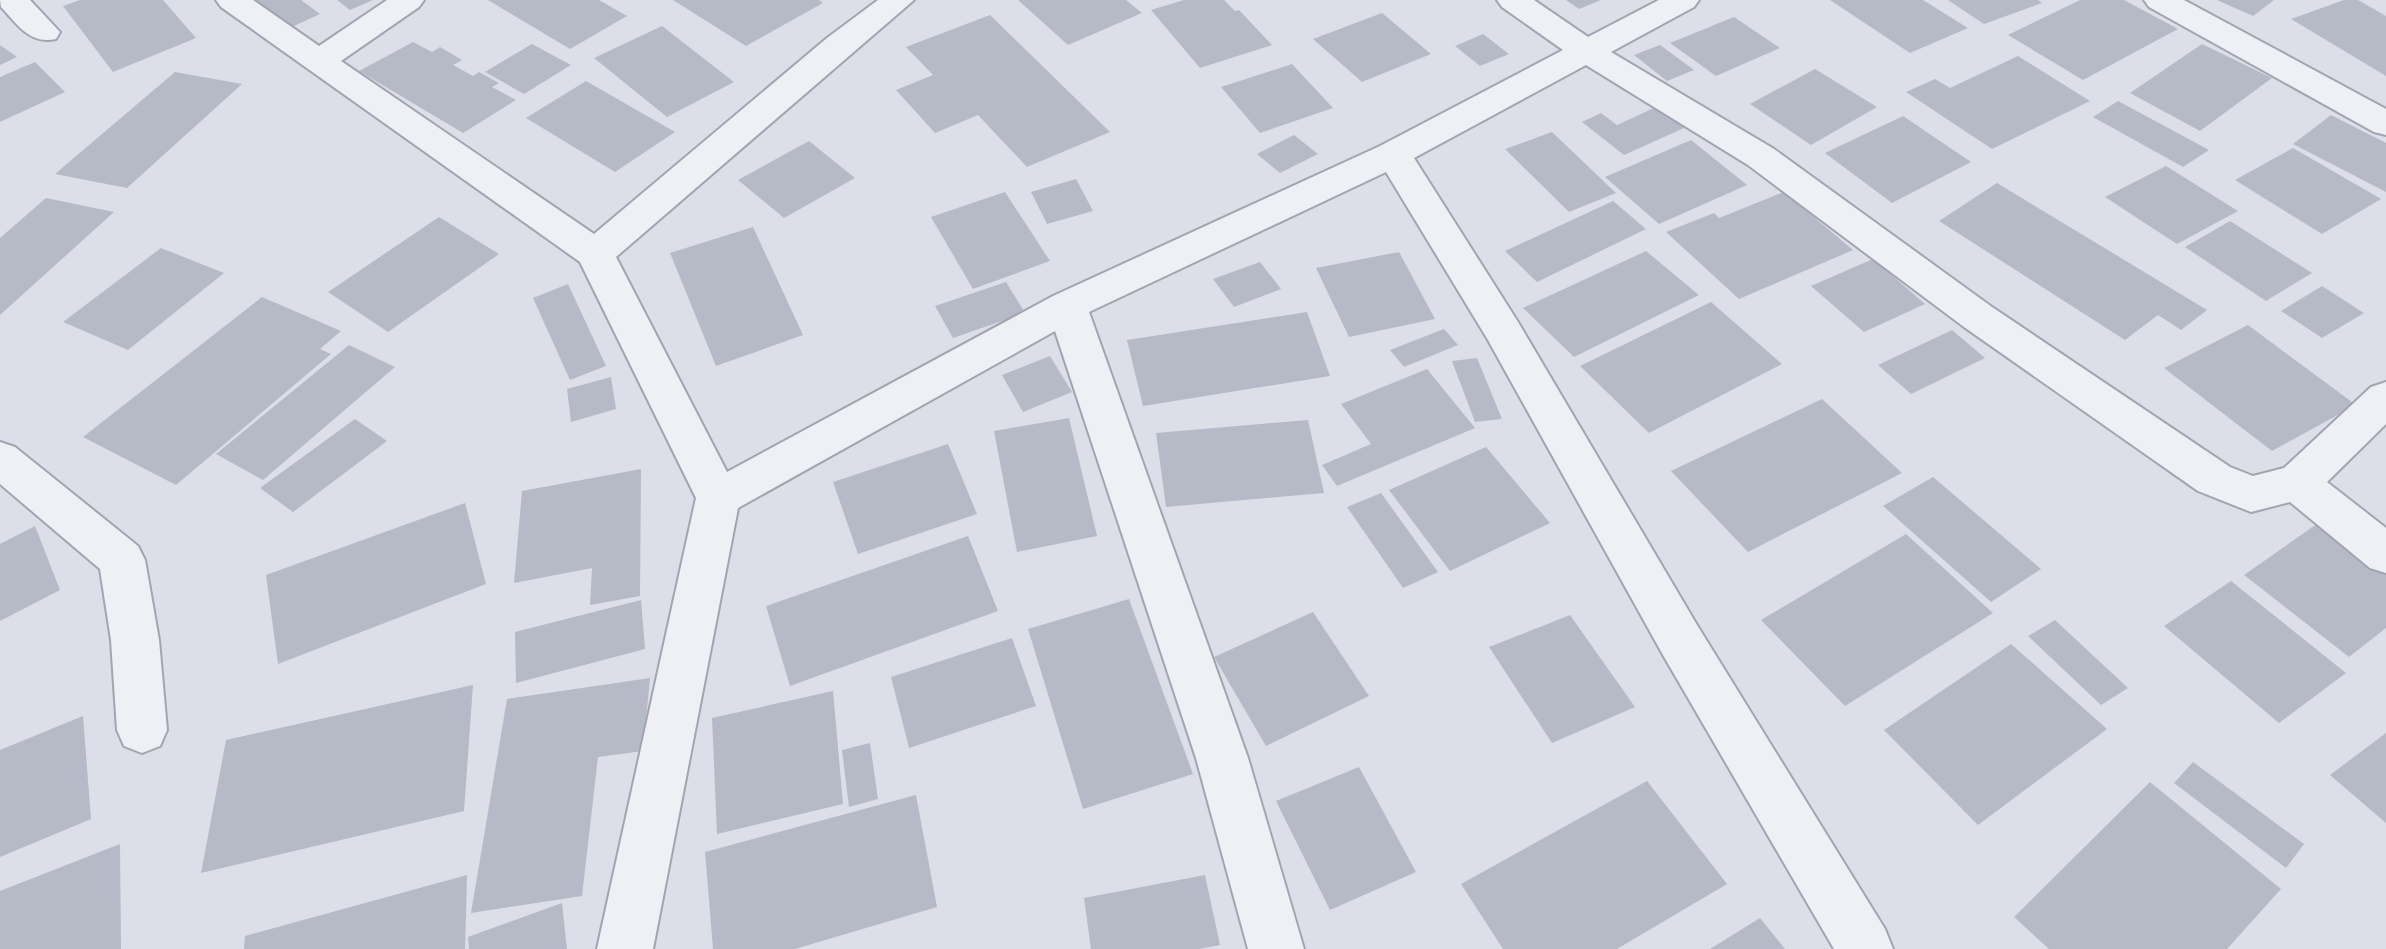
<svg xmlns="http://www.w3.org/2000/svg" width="2386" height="949" viewBox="0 0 2386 949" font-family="Lato,sans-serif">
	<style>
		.building { fill: #b6bac7 }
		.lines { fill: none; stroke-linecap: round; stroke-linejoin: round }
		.minor-casing { stroke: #a1a5b1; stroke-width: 4 }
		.minor { fill: #eef0f5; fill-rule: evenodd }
	</style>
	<rect width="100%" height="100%" fill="#dcdfe7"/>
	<g class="building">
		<path d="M80 0H163L196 38 113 72 63 6Z"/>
		<path d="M244 0H301L320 14 283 31Z"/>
		<path d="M337 0H373L350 10Z"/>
		<path d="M488 0H599L627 16 570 49Z"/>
		<path d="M673 0H819L823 3 746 46Z"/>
		<path d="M1018 0H1126L1142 13 1068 45Z"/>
		<path d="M1184 0H1224L1235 11 1239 10 1272 45 1200 68 1151 10Z"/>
		<path d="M1566 0H1601L1579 9Z"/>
		<path d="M1830 0H1923L1968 28 1910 53Z"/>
		<path d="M1948 0H2038L2042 3 1984 24Z"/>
		<path d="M2080 0H2124L2178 29 2083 80 2008 35Z"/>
		<path d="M2217 0H2274L2253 16Z"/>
		<path d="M2344 0H2358L2386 16V76L2291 19Z"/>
		<path d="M1382 13 1431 54 1362 82 1313 39Z"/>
		<path d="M990 15 1110 132 1027 167 978 115 935 133 896 90 933 75 906 47Z"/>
		<path d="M1734 17 1780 48 1716 76 1670 43Z"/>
		<path d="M662 26 734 82 667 117 594 58Z"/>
		<path d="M1483 34 1509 54 1480 66 1455 46Z"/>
		<path d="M413 42 432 52 440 47 462 60 453 65 473 76 479 72 499 83 492 87 516 100 463 133 359 71Z"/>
		<path d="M532 44 571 65 524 94 485 72Z"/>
		<path d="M2202 44 2272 78 2200 131 2130 93Z"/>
		<path d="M0 45 17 57 0 65Z"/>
		<path d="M1660 45 1694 70 1667 81 1634 55Z"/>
		<path d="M2018 56 2090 101 1992 149 1906 92 1935 79 1950 88Z"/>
		<path d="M35 62 65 92 0 122V77Z"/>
		<path d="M1292 64 1333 108 1260 133 1221 87Z"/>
		<path d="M1815 69 1877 107 1811 145 1750 104Z"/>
		<path d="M175 72 242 84 127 188 55 174Z"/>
		<path d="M586 81 675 132 615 172 526 118Z"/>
		<path d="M2118 101 2209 150 2183 167 2093 117Z"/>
		<path d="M1656 107 1684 128 1624 155 1582 122 1601 113 1617 125Z"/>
		<path d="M2331 115 2386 143V192L2293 144Z"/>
		<path d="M1903 116 1971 162 1892 203 1825 153Z"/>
		<path d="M1552 132 1616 193 1569 212 1505 149Z"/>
		<path d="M1294 135 1318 154 1280 173 1257 154Z"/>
		<path d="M1691 140 1747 185 1659 224 1605 177Z"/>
		<path d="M809 141 855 178 784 218 738 180Z"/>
		<path d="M2293 148 2381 199 2322 234 2235 180Z"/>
		<path d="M2166 166 2238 211 2177 244 2105 197Z"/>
		<path d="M1076 179 1093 211 1047 224 1031 192Z"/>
		<path d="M1997 183 2207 310 2181 330 2158 315 2125 340 1939 221Z"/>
		<path d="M1005 192 1050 261 973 289 931 217Z"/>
		<path d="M1784 192 1853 250 1739 299 1666 232 1714 213 1719 218Z"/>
		<path d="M46 198 114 212 0 315V238Z"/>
		<path d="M1613 201 1646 229 1537 282 1505 251Z"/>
		<path d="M439 217 499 254 388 332 328 292Z"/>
		<path d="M2230 221 2312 273 2266 301 2185 247Z"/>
		<path d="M753 227 803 335 716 366 670 253Z"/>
		<path d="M161 248 224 273 128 350 63 322Z"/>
		<path d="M1646 251 1699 295 1574 357 1523 308Z"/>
		<path d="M1399 252 1435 319 1349 337 1316 268Z"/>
		<path d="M1873 259 1925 304 1864 332 1811 286Z"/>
		<path d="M1260 262 1281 289 1234 307 1213 279Z"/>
		<path d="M1006 282 1025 313 953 338 935 306Z"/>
		<path d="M568 284 606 366 570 380 533 298Z"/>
		<path d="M2322 286 2364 313 2322 338 2281 311Z"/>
		<path d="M262 297 341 331 320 349 331 354 176 485 83 437Z"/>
		<path d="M1711 302 1782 364 1649 433 1580 366Z"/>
		<path d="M1307 312 1330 376 1143 406 1127 340Z"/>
		<path d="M2248 325 2356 405 2272 451 2164 368Z"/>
		<path d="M1444 329 1458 345 1404 367 1390 350Z"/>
		<path d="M1952 330 1985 358 1911 394 1878 365Z"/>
		<path d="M349 345 395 367 263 480 216 454Z"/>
		<path d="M1050 356 1072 392 1023 412 1002 375Z"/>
		<path d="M1477 358 1502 419 1475 422 1452 361Z"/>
		<path d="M1427 369 1475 428 1337 486 1322 465 1371 444 1341 404Z"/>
		<path d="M611 377 616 409 571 422 567 389Z"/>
		<path d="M1822 399 1902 473 1748 552 1671 471Z"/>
		<path d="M1069 418 1097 536 1017 552 994 431Z"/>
		<path d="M355 419 387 441 293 512 260 488Z"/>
		<path d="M1308 420 1324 493 1166 507 1156 433Z"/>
		<path d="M948 444 977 514 858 554 833 482Z"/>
		<path d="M1486 447 1550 523 1450 571 1389 490Z"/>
		<path d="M641 469 640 596 590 605 592 568 514 583 522 491Z"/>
		<path d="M1933 477 2041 569 1991 602 1883 506Z"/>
		<path d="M1381 493 1438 572 1403 588 1347 507Z"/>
		<path d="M465 503 486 584 278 664 266 575Z"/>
		<path d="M2321 521 2386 569V628L2349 657 2244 575Z"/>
		<path d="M35 526 60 590 0 621V544Z"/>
		<path d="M1906 534 1993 613 1845 706 1761 620Z"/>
		<path d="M968 536 998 611 790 686 766 606Z"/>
		<path d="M2231 581 2346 673 2279 723 2164 626Z"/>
		<path d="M1129 599 1193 774 1083 809 1028 629Z"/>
		<path d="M641 600 645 649 516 683 515 632Z"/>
		<path d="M1313 612 1369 696 1266 746 1214 657Z"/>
		<path d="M1570 615 1635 707 1552 743 1489 647Z"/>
		<path d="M2055 620 2128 688 2101 705 2028 636Z"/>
		<path d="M1012 638 1036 706 909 748 891 677Z"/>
		<path d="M2011 644 2107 729 1978 825 1884 730Z"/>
		<path d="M650 678 643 751 598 757 582 896 471 913 507 699Z"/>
		<path d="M473 685 464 811 201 873 226 740Z"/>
		<path d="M833 691 843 804 717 834 712 718Z"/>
		<path d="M83 716 91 819 0 857V750Z"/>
		<path d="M2386 733V823L2330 775Z"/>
		<path d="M870 743 878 799 849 807 842 750Z"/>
		<path d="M2193 762 2304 844 2286 868 2174 783Z"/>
		<path d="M1359 767 1416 872 1330 910 1276 801Z"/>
		<path d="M1647 781 1727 884 1617 949H1503L1461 884Z"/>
		<path d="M2150 782 2281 889 2227 949H2049L2014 917Z"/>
		<path d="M916 795 937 907 795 949H713L705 852Z"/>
		<path d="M120 844 121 949H0V891Z"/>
		<path d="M467 875 465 949H244L245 936Z"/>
		<path d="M1205 875 1220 945 1199 949H1091L1084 898Z"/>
		<path d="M562 903 567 949H469L468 937Z"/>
		<path d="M1760 918 1785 949H1710Z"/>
	</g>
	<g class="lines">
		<g class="minor-casing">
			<g id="minor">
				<path d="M0 0H30L60 32 56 39C30 45 17 24 1 7Z"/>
				<path d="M216 0H253L319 46 387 0H424L419 7 341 61 594 234 827 38 878 0H914L616 257 727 472 1053 296 1380 146 1563 50 1502 7 1497 0H1534L1588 37 1659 0H1699L1694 7 1611 52 1774 149 1992 307 2230 467 2253 476 2284 468 2371 387 2386 382V424L2327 482 2386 528V573L2370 568 2290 502 2251 512 2198 491 1964 327 1748 165 1586 65 1414 158 1518 322 1697 625 1885 929 1893 949H1834L1663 655 1488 340 1386 172 1089 312 1248 758 1304 949H1248L1196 758 1055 331 738 508 653 949H597L696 498 580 262 221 7Z"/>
				<path d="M2144 0H2184L2386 109V135L2374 132 2149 7Z"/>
				<path d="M0 442 15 447 138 546 145 560 159 640 167 730 160 746 142 753 124 746 117 730 111 640 100 569 0 484Z"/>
			</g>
		</g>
		<use href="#minor" class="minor"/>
	</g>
</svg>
